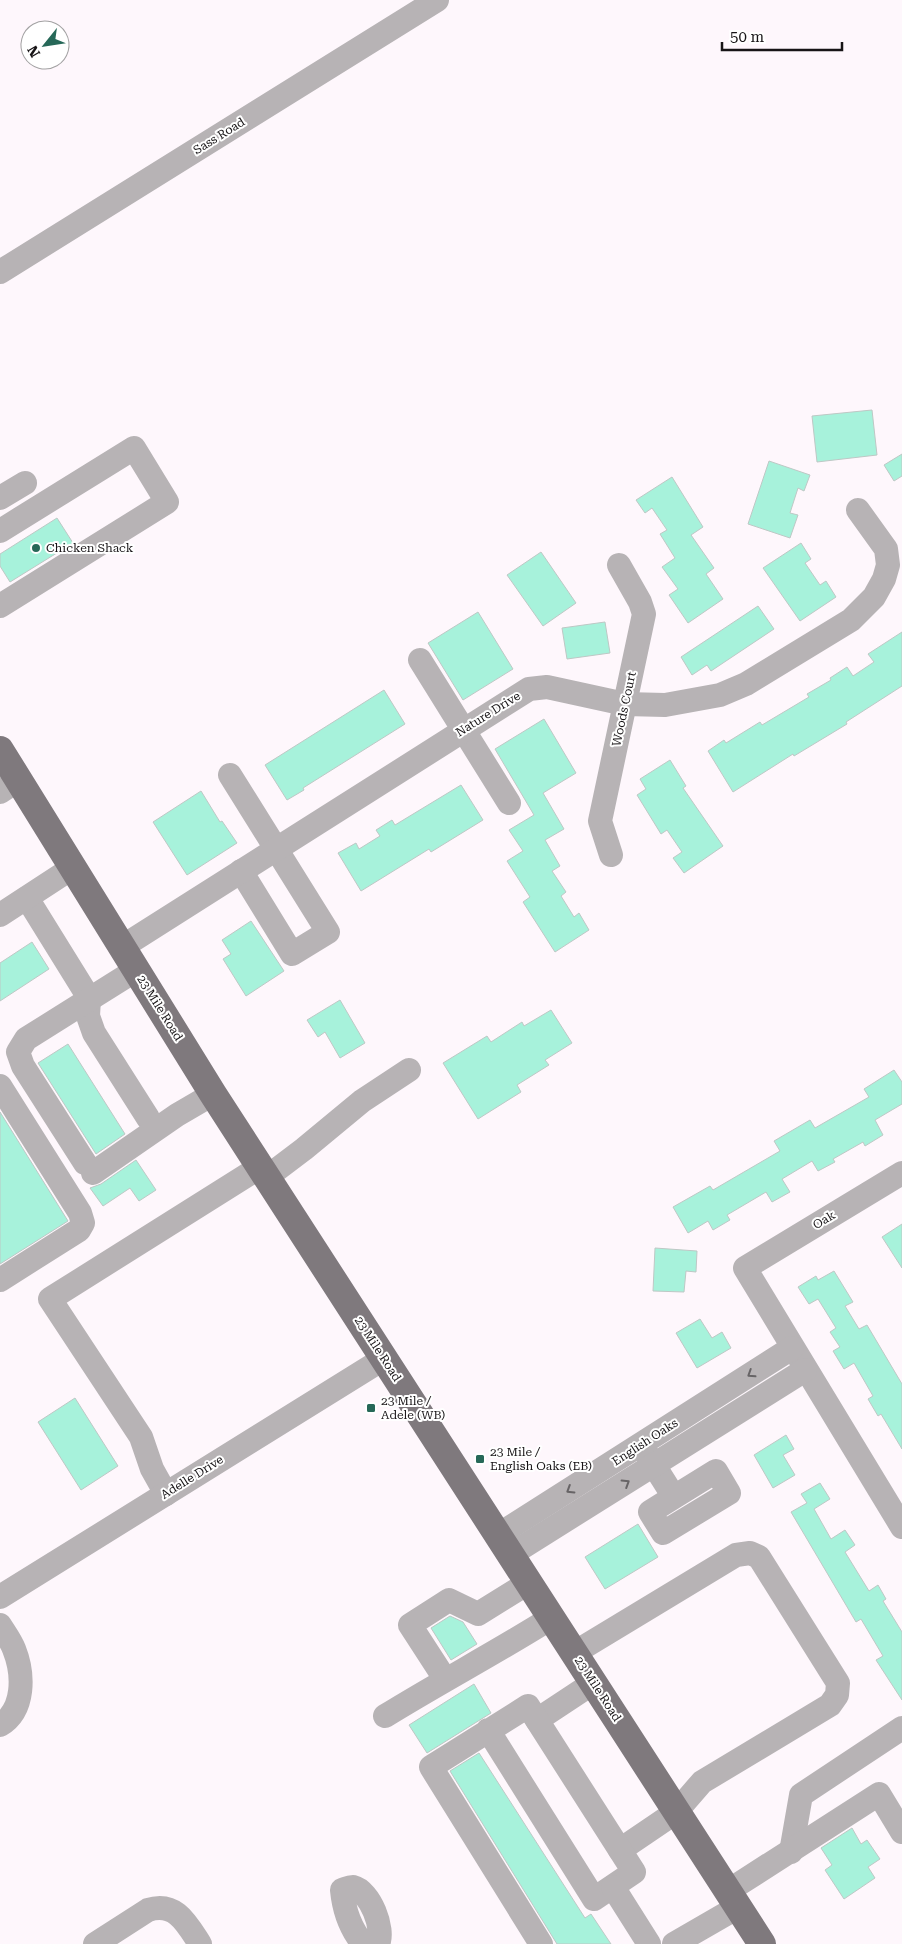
<svg xmlns="http://www.w3.org/2000/svg" width="902" height="1944" viewBox="0 0 902 1944" font-family="'Roboto Serif',serif">
	<style>
		.building { fill: #a7f2db; stroke: #bec8c5 }
		.lines { fill: none; stroke-linecap: round; stroke-linejoin: round }
		.minor { stroke: #b7b3b5; stroke-width: 24 }
		.major { stroke: #7f797d; stroke-width: 28 }
		.oneway { stroke: #676466 }
		.poi-dot { fill: #266858; stroke: #fff; stroke-width: 2 }
		.labels { text-anchor: middle; dominant-baseline: central; stroke-width: 4; stroke-linejoin: round; paint-order: stroke }
		.street-label { font-size: 12px; fill: #171416; stroke: #fff }
		.poi-label { font-size: 12px; fill: #171416; stroke: #fff; text-anchor: start }
	</style>
	<rect width="100%" height="100%" fill="#fef7fc"/>
	<g class="building">
		<path d="M872 410 877 455 817 462 812 416Z"/>
		<path d="M902 454V476L894 481 884 465Z"/>
		<path d="M769 461 810 475 804 491 798 488 790 513 798 515 790 538 748 524Z"/>
		<path d="M672 477 703 527 691 535 714 568 706 574 723 599 688 623 669 595 678 589 662 567 675 558 660 534 667 530 652 508 645 513 636 500Z"/>
		<path d="M57 518 73 543 10 582 0 566V554Z"/>
		<path d="M801 543 811 559 805 563 820 585 826 581 836 597 800 621 763 568Z"/>
		<path d="M541 552 576 603 543 626 507 575Z"/>
		<path d="M758 606 774 629 711 671 707 665 692 675 681 657Z"/>
		<path d="M478 612 513 669 463 700 428 643Z"/>
		<path d="M605 622 610 653 567 659 562 628Z"/>
		<path d="M902 632V686L846 722 847 724 794 756 793 754 733 792 708 751 724 740 726 743 760 722 762 725 809 697 807 694 831 680 830 678 847 667 853 676 874 662 868 654Z"/>
		<path d="M384 690 405 724 303 788 304 790 287 800 265 765Z"/>
		<path d="M544 719 576 773 543 793 564 829 545 840 560 866 552 871 566 892 561 896 574 917 579 913 589 930 555 952 523 902 530 897 507 861 523 851 509 830 534 815 495 749Z"/>
		<path d="M670 760 686 786 683 788 723 846 684 873 673 858 682 852 667 830 661 834 637 795 646 789 640 779Z"/>
		<path d="M461 785 483 820 431 852 429 849 361 891 338 853 356 843 359 849 380 836 376 830 392 820 395 825Z"/>
		<path d="M201 791 220 822 222 821 237 843 187 875 153 822Z"/>
		<path d="M251 921 284 971 246 996 223 959 231 954 222 940Z"/>
		<path d="M32 942 49 969 0 1001V963Z"/>
		<path d="M340 1000 365 1043 340 1058 325 1032 318 1037 307 1020Z"/>
		<path d="M551 1010 572 1043 545 1060 549 1065 517 1085 521 1092 478 1119 443 1063 487 1036 491 1042 522 1022 524 1026Z"/>
		<path d="M68 1044 125 1134 96 1154 38 1063Z"/>
		<path d="M894 1070 902 1082V1104L875 1120 883 1135 865 1146 863 1142 833 1159 835 1162 818 1171 812 1161 782 1179 790 1192 772 1202 766 1192 727 1215 730 1220 713 1230 708 1221 688 1233 673 1207 710 1186 713 1190 780 1151 774 1141 810 1120 815 1128 869 1097 864 1089Z"/>
		<path d="M0 1112 68 1221 0 1264Z"/>
		<path d="M136 1160 156 1190 139 1201 130 1188 103 1206 90 1188 101 1184Z"/>
		<path d="M902 1224V1268L882 1237Z"/>
		<path d="M655 1248 697 1251 696 1272 686 1271 684 1292 653 1291Z"/>
		<path d="M834 1271 853 1302 845 1306 859 1329 867 1325 902 1384V1449L881 1414 878 1416 868 1399 873 1396 854 1363 844 1369 833 1351 840 1347 830 1332 836 1328 818 1299 809 1304 798 1287 816 1276 818 1280Z"/>
		<path d="M700 1319 712 1338 722 1332 731 1348 697 1368 676 1333Z"/>
		<path d="M75 1398 118 1466 81 1490 38 1422Z"/>
		<path d="M786 1435 794 1449 783 1455 795 1475 773 1488 754 1455Z"/>
		<path d="M820 1483 830 1499 814 1509 831 1539 845 1530 855 1545 845 1552 869 1591 878 1585 886 1599 883 1601 902 1632V1700L876 1660 883 1656 861 1619 856 1622 791 1512 807 1503 801 1494Z"/>
		<path d="M638 1524 658 1557 605 1589 585 1557Z"/>
		<path d="M450 1616 463 1622 477 1644 451 1660 431 1628Z"/>
		<path d="M474 1684 491 1713 427 1753 409 1725Z"/>
		<path d="M479 1753 585 1918 591 1914 611 1944H557L450 1771Z"/>
		<path d="M852 1828 861 1844 867 1840 880 1859 868 1867 875 1878 844 1899 825 1870 832 1865 821 1848Z"/>
	</g>
	<g class="lines">
		<g class="minor">
			<path d="M0 272 437 0"/>
			<path d="M0 498 25 483"/>
			<path d="M0 531 134 448 167 502 0 606"/>
			<path d="M420 660 509 803"/>
			<path d="M230 775 328 932 292 954 241 871"/>
			<path d="M0 792 18 780"/>
			<path d="M611 855 600 821 644 614 640 602 619 565"/>
			<path d="M27 898 89 998 88 1016 94 1033 148 1118"/>
			<path d="M0 915 72 868"/>
			<path d="M122 947 529 689 547 687 625 704 665 705 720 695 746 684 851 620 874 597 884 579 888 565 886 549 858 510"/>
			<path d="M0 1086 80 1213 83 1223 79 1230 0 1280"/>
			<path d="M85 1163 23 1066 18 1052 26 1039 136 970"/>
			<path d="M93 1173 177 1115 213 1094"/>
			<path d="M902 1173 745 1268 902 1527"/>
			<path d="M267 1177 304 1149 362 1101 409 1070"/>
			<path d="M645 1451 674 1497 650 1512 663 1533 729 1493 716 1471 674 1497"/>
			<path d="M166 1494 152 1469 141 1437 50 1299 260 1167"/>
			<path d="M498 1535 792 1348"/>
			<path d="M510 1555 805 1370"/>
			<path d="M0 1597 383 1359"/>
			<path d="M0 1625C5 1633 11 1641 14 1649 24 1674 25 1710 0 1725"/>
			<path d="M574 1653 736 1555 750 1553 759 1557 838 1683 837 1695 830 1705 702 1782 676 1812 620 1850"/>
			<path d="M445 1679 410 1625 449 1600 478 1614 528 1583"/>
			<path d="M385 1716C440 1682 497 1652 551 1618"/>
			<path d="M537 1720 593 1683"/>
			<path d="M488 1730 594 1899 634 1872 528 1706 431 1767 541 1944"/>
			<path d="M791 1852 801 1795 902 1728"/>
			<path d="M613 1887 649 1944"/>
			<path d="M728 1891 879 1794 902 1832"/>
			<path d="M95 1944 148 1910C176 1901 187 1924 200 1944"/>
			<path d="M363 1944C350 1928 344 1911 342 1890 346 1889 348 1887 353 1887 370 1891 385 1929 378 1944"/>
			<path d="M674 1944 738 1907"/>
		</g>
		<path class="major" d="M0 750 213 1094 762 1944"/>
	</g>
	<defs><path id="oneway-chevron" d="M-2-3.5L2.5 0L-2 3.5" fill="none" stroke-width="1.6" stroke-linecap="round" stroke-linejoin="round" transform="scale(1.25)"/></defs>
	<g class="oneway">
		<use href="#oneway-chevron" transform="translate(751 1374) rotate(147)"/>
		<use href="#oneway-chevron" transform="translate(626 1483) rotate(-32)"/>
		<use href="#oneway-chevron" transform="translate(570 1490) rotate(148)"/>
	</g>
	<g class="poi-dot">
		<circle cx="36" cy="548" r="5"/>
		<rect x="366" y="1403" width="10" height="10" rx="2.5"/>
		<rect x="475" y="1454" width="10" height="10" rx="2.5"/>
	</g>
	<g class="labels">
		<g class="street-label">
			<text transform="translate(219 136) rotate(-32)">Sass Road</text>
			<text transform="translate(624 709) rotate(-78)">Woods Court</text>
			<text transform="translate(488 714) rotate(-32)">Nature Drive</text>
			<text transform="translate(160 1008) rotate(58)">23 Mile Road</text>
			<text transform="translate(824 1220) rotate(-31)">Oak</text>
			<text transform="translate(378 1349) rotate(57)">23 Mile Road</text>
			<text transform="translate(645 1442) rotate(-33)">English Oaks</text>
			<text transform="translate(192 1477) rotate(-32)">Adelle Drive</text>
			<text transform="translate(598 1689) rotate(57)">23 Mile Road</text>
		</g>
		<g class="poi-label">
			<text x="46" y="548">Chicken Shack</text>
			<text x="381" y="1401">23 Mile /<tspan x="381" dy="14">Adele (WB)</tspan></text>
			<text x="490" y="1452">23 Mile /<tspan x="490" dy="14">English Oaks (EB)</tspan></text>
		</g>
	</g>
	<g transform="translate(45 45) rotate(240)"><circle r="24" fill="#ffffff" stroke="#a2a1a2"/>
	<path d="M0-4L9 19L0 12L-9 19Z" fill="#266858"/>
	<text y="-8" font-size="14" font-weight="bold" text-anchor="middle" fill="#171416">N</text>
	</g>
	<path d="M722 42v8h120v-8" fill="none" stroke="#171416" stroke-width="2.5"/>
	<text x="730" y="42" font-size="15" fill="#171416" stroke="#ffffff" stroke-width="4" paint-order="stroke">50 m</text>
</svg>
